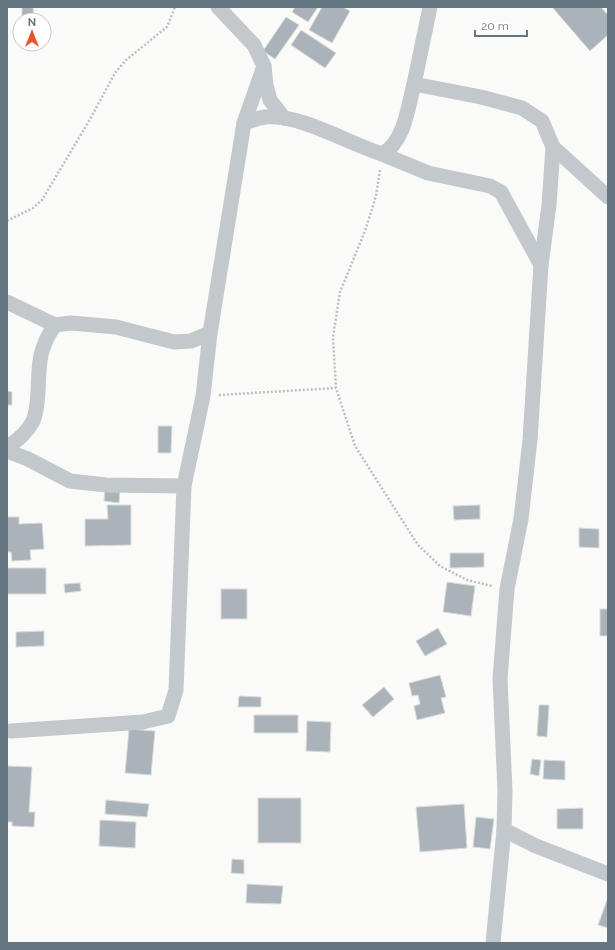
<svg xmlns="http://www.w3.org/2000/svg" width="615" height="950" viewBox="0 0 615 950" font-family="Raleway,sans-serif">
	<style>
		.building { fill: #aab3b9; stroke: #dcdcda }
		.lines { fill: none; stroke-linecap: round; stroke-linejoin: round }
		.path { stroke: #bbbfc2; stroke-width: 2.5; stroke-dasharray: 2 2; stroke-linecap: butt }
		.minor { stroke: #c3c8cc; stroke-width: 15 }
	</style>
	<rect width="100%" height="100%" fill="#fafaf8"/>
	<g class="building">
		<path d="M22 7H33L34 16 22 17Z"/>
		<path d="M295 7H318L308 22 292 12Z"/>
		<path d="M322 7H343L350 11 332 43 309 30Z"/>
		<path d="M552 7H601L608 15V35L590 51Z"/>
		<path d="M286 17 299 25 275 59 263 51Z"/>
		<path d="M301 30 336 53 325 68 291 45Z"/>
		<path d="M7 391 12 392V405H7Z"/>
		<path d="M158 426H172L171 453H158Z"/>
		<path d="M105 488 120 489 119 503 104 501Z"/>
		<path d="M107 505H131V545L85 546V519H108Z"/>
		<path d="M480 505V519L454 520 453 506Z"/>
		<path d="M7 517H19V524L42 523 44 549 30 550 31 560 12 561 11 552H7Z"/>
		<path d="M579 528 599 529V548L579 547Z"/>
		<path d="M450 553H484V567L450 568Z"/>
		<rect x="7" y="568" width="39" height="26"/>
		<path d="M447 582 475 586 471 616 443 612Z"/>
		<path d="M80 583 81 591 65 593 64 584Z"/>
		<rect x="221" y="589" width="26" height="30"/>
		<rect x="600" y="609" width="8" height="27"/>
		<path d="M438 628 447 644 425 656 416 641Z"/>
		<path d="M44 631V646L16 647V632Z"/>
		<path d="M440 675 446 697 441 698 445 713 417 720 414 706 420 704 418 695 412 696 409 683Z"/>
		<path d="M384 687 394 699 373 717 362 705Z"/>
		<path d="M239 696 261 697V707H238Z"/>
		<path d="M539 705H549L547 737 537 736Z"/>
		<rect x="254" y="715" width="44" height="18"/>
		<path d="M307 721 331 722 330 752 306 751Z"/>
		<path d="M129 729 155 731 151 775 125 773Z"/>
		<path d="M532 759 541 760 539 776 530 774Z"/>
		<path d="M544 760 565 761V780L543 779Z"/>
		<path d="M7 766 32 767 29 812H35L34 827 12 826V822H7Z"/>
		<rect x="258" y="798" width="43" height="45"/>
		<path d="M106 800 149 804 147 817 105 814Z"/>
		<path d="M464 804 467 848 420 852 416 807Z"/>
		<path d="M583 808V829H557V809Z"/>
		<path d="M476 817 494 819 490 849 473 847Z"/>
		<path d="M100 820 136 822 135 848 99 846Z"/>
		<path d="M232 859 244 860V874L231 873Z"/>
		<path d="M247 884 283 886 281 904 246 903Z"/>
		<path d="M607 900 608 901V928L598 925Z"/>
	</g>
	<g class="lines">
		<g class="path">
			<path d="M380 170 376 196 365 231 340 292 333 337 336 388 355 446 418 545 440 566 467 580 492 586"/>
			<path d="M7 221 33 208 42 200 89 121 115 73 126 60 167 27 175 7"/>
			<path d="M219 395 336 388"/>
		</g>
		<g class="minor">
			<path d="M218 7 254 45 264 66 266 85 270 100 284 118"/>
			<path d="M430 7 414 84 481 97 522 108 542 121 553 147 549 205 541 265 530 440 521 519 507 589 500 679 505 791 504 830 493 943"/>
			<path d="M244 123C250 121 258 118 265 117 301 114 347 143 382 154 405 142 408 106 414 84"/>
			<path d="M553 147 608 197"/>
			<path d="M382 154 428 173 490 186 501 192 541 265"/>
			<path d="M7 302 55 325"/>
			<path d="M7 448C17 440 27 433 33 421 37 412 37 403 38 393 39 365 38 349 55 325L71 323 116 327 174 342 191 341 210 333 244 123 264 66"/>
			<path d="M7 451 28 459 70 481 106 485 184 486"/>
			<path d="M11 731 143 722 168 716 176 690 184 486 203 396 210 333"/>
			<path d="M504 830 536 846 608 874"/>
		</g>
	</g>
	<rect width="615" height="950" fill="none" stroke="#657683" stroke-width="16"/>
	<g transform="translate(32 32)"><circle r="19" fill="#ffffff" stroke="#c1c8cd"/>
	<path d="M0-3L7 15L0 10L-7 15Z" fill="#e4572e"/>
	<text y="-6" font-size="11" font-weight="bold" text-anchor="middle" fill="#657683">N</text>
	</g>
	<path d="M475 30v6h52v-6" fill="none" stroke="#657683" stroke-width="2"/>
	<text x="481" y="30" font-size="12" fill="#657683" stroke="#ffffff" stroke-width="3" paint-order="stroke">20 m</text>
</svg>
